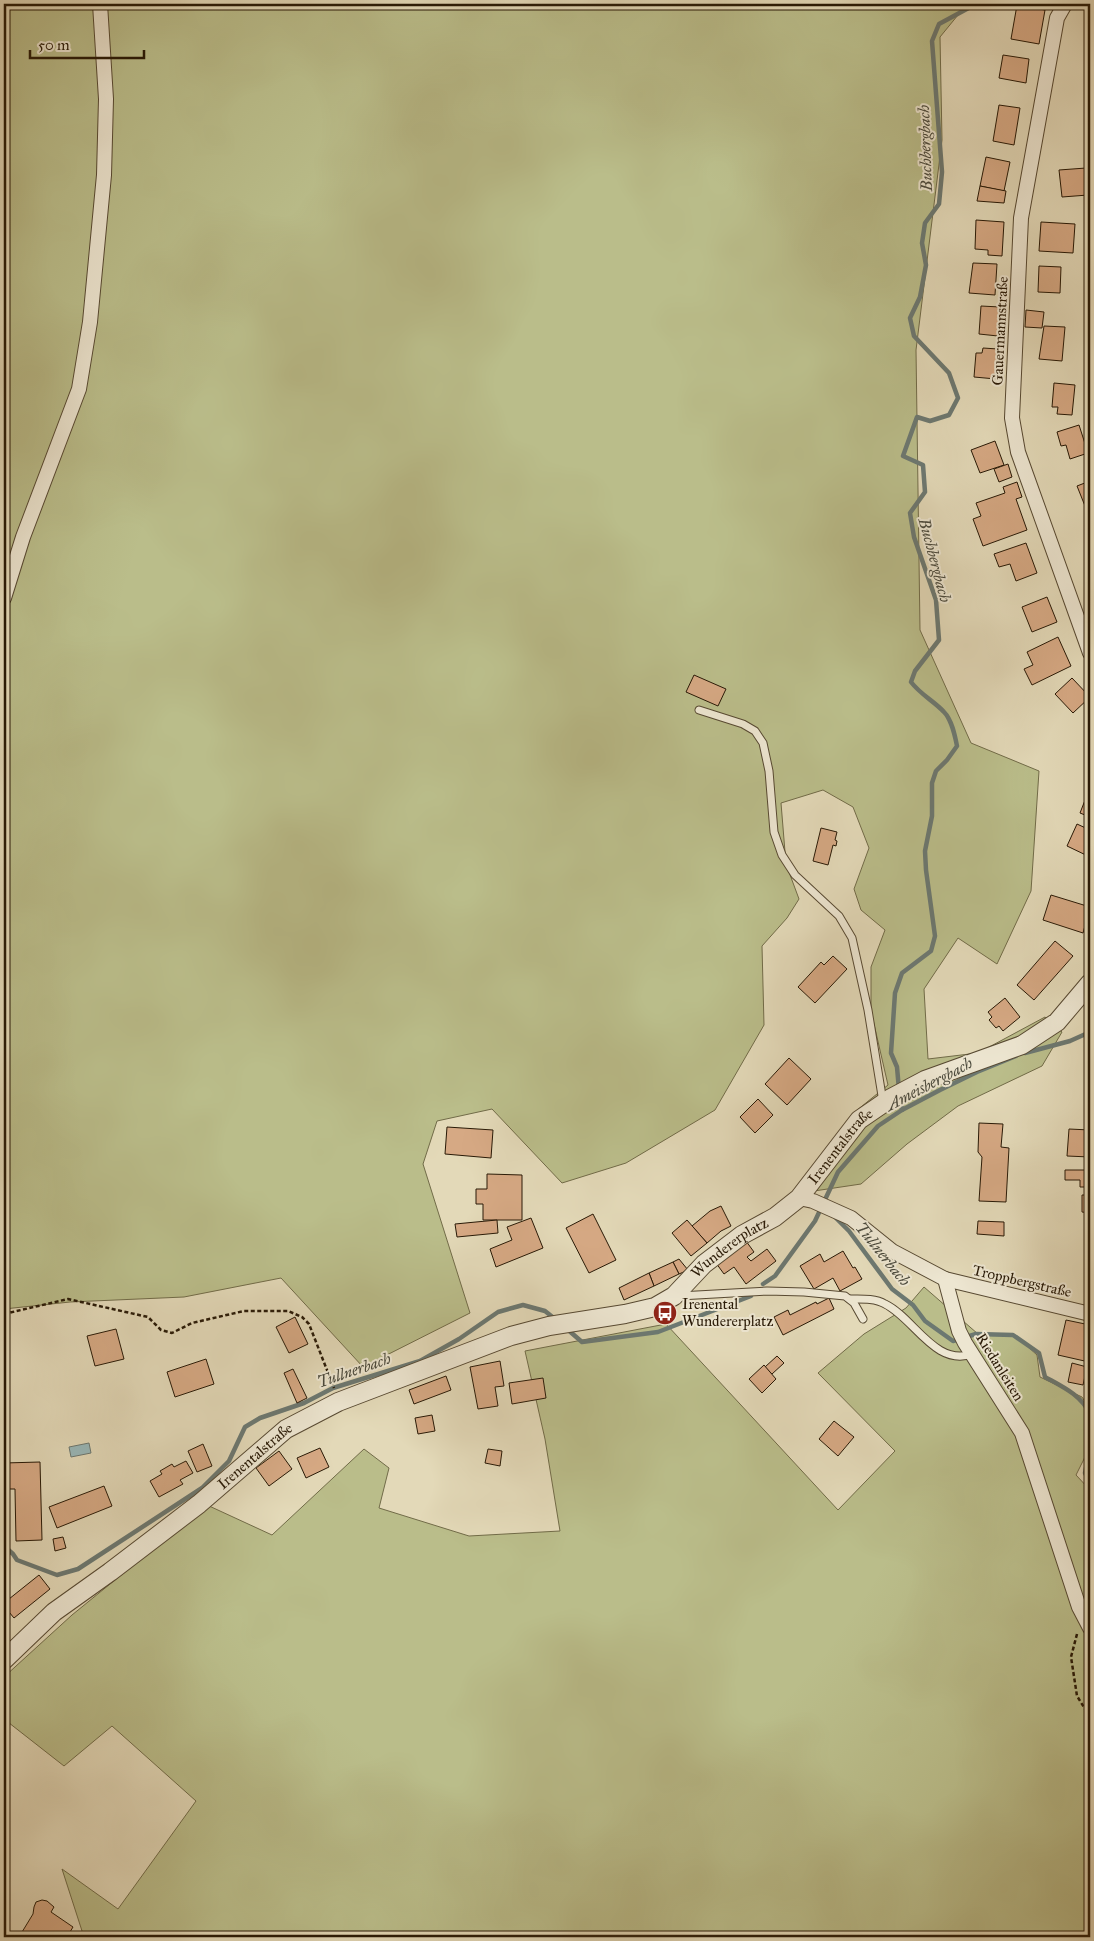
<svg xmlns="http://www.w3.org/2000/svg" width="1094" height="1941" viewBox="0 0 1094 1941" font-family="'IM FELL Great Primer',serif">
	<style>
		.green { fill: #babd8a; stroke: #716b48 }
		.water { fill: #99b8b9; stroke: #6c7871 }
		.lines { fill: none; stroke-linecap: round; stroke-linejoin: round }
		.stream { stroke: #6c7871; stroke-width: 4.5 }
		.building { fill: #d6a984; stroke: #281906 }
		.service-casing { stroke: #574932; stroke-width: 9 }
		.minor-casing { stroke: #574932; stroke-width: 16 }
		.tertiary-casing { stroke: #574932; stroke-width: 20 }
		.path { stroke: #281906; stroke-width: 2.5; stroke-dasharray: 4 2.5; stroke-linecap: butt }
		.service { stroke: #ede6d1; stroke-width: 7 }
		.minor { stroke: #ede6d1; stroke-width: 14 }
		.tertiary { stroke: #ede6d1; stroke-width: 18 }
		.labels { text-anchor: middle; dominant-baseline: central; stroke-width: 4; stroke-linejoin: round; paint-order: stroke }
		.street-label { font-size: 15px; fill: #281906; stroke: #ede6d1 }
		.poi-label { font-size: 15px; fill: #281906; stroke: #ede6d1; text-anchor: start }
		.water-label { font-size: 16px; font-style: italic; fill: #4a493c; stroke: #ede6d1 }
	</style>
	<rect width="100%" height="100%" fill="#e3d9b8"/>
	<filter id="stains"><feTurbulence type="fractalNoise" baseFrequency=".004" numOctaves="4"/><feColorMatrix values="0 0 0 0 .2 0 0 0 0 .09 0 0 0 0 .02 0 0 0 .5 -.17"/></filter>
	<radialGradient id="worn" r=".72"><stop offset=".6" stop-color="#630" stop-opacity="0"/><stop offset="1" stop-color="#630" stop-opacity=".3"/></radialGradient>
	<g class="green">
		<path d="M4 4H967L940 37 942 140 916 350 920 630 971 743 1039 771 1031 891 997 964 958 938 924 989 928 1059 978 1053 1045 1017 1062 1032 1042 1066 958 1106 907 1144 861 1184 794 1194 856 1111 888 1085 871 1011V967L885 930 861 910 854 889 869 848 853 807 823 790 781 803 786 864 799 899 787 918 762 946 764 1025 715 1110 626 1163 562 1183 492 1109 437 1121 423 1164 470 1313 363 1367 281 1278 184 1297 70 1302 4 1309Z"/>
		<path d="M924 1287 978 1334 1015 1335 1037 1355 1040 1377 1082 1397 1090 1409V1447L1076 1475 1090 1490V1937H79L83 1934 62 1869 118 1909 196 1801 112 1726 64 1766 4 1719V1677L72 1615 207 1505 272 1535 364 1449 389 1468 379 1508 469 1536 560 1531 545 1439 525 1351 666 1324 838 1510 895 1451 818 1373 864 1334 906 1308Z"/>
	</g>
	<path class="water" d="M89 1443 91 1453 71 1457 69 1447Z"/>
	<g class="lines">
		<g class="stream">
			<path d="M1025 1053 1070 1041 1090 1032"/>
			<path d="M899 1090 897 1067 891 1053 895 993 902 973 931 951 935 936 926 870 925 851 932 816V783L936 771 947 760 957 746C955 736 952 720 944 712 934 701 921 695 911 682L915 671 939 640 936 600 914 537 910 513 925 492 923 465 903 456 917 417 930 421 949 415 958 398 949 373 914 336 910 318 920 297 926 265 922 243 925 223 939 204 942 172 932 41 939 24 976 4"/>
			<path d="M900 1097 902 1110"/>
			<path d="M835 1217 849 1231 892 1289 913 1305 925 1321 953 1341 976 1334 1013 1335 1039 1353 1045 1377C1063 1387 1081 1395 1090 1414"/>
			<path d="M763 1284 775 1276 815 1221 838 1172 878 1126 902 1110 940 1090 977 1072 1016 1056"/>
			<path d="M567 1329 582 1342 658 1332 751 1296"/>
			<path d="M1090 1448 1085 1473 1090 1483"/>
			<path d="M4 1546 13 1554 17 1560 57 1575 78 1569 202 1488 229 1461 245 1427 260 1418 304 1403 333 1388 420 1361 459 1339 498 1312 523 1305 545 1311 555 1319"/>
		</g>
	</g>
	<g class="building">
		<path d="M1017 5 1045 10 1039 44 1011 39Z"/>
		<path d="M1003 55 1029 59 1026 83 999 78Z"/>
		<path d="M999 105 1020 108 1014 145 993 141Z"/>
		<path d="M986 157 1010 162 1004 191 980 186Z"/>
		<path d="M1086 168 1088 195 1062 197 1059 170Z"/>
		<path d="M980 186 1006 191 1004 203 977 201Z"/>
		<path d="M976 220 1004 222 1002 256 988 255V250L975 249Z"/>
		<path d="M1041 222 1075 224 1073 253 1039 251Z"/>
		<path d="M973 263 997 264 995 295 969 293Z"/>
		<path d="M1039 266 1061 267 1060 293 1038 292Z"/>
		<path d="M981 306 1000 307 998 336 979 334Z"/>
		<path d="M1026 310 1044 312 1042 328 1025 327Z"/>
		<path d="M1044 326 1065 327 1062 361 1039 359Z"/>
		<path d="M983 348 998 349 996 379 974 377 976 353H982Z"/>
		<path d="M1054 383 1075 385 1072 415 1057 414 1058 407H1052Z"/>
		<path d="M1079 425 1088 453 1070 459 1066 445 1061 446 1057 432Z"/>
		<path d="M995 441 1004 465 980 473 971 450Z"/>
		<path d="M1008 464 1012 477 999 482 994 469Z"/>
		<path d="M1090 481V516H1089L1077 486Z"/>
		<path d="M1017 482 1022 497 1016 499 1027 530 983 546 973 519 981 516 976 503 1005 493 1003 487Z"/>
		<path d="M1026 543 1037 573 1016 581 1010 564 999 567 994 554Z"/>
		<path d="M1047 597 1057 622 1032 632 1022 607Z"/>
		<path d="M1058 637 1071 666 1032 685 1024 669 1033 665 1027 652Z"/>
		<path d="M694 675 726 689 718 706 686 692Z"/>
		<path d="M1072 678 1090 697 1073 713 1055 694Z"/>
		<path d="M1089 790H1090V817L1080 813Z"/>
		<path d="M1077 824 1090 830V857L1067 846Z"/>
		<path d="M821 828 837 832 835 840 837 841 836 846 833 845 828 865 813 861Z"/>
		<path d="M1051 895 1090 907 1083 933 1043 920Z"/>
		<path d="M1055 941 1073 956 1034 1000 1017 985Z"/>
		<path d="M833 956 847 969 815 1003 798 987 821 962 824 965Z"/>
		<path d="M1005 998 1020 1017 1003 1031 999 1026 996 1028 989 1020 992 1017 988 1012Z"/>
		<path d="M789 1058 811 1079 787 1105 765 1084Z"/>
		<path d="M758 1099 773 1115 755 1133 740 1117Z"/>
		<path d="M979 1123 1003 1124 1001 1147 1009 1148 1006 1202 979 1201 982 1157 978 1152Z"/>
		<path d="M447 1127 493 1130 491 1158 445 1154Z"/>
		<path d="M1069 1129 1090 1130V1157L1067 1156Z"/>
		<path d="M1065 1170H1088V1187H1080V1180H1065Z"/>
		<path d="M487 1174 522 1175V1220H483V1204H476V1189H487Z"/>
		<path d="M1088 1184H1090V1213L1082 1212V1195H1088Z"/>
		<path d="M721 1206 731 1226 721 1231 707 1243 692 1226 710 1211Z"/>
		<path d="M593 1214 616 1260 589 1273 566 1228Z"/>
		<path d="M531 1218 543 1248 496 1267 490 1249 512 1240 507 1227Z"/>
		<path d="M497 1220 498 1233 457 1237 455 1224Z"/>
		<path d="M687 1220 707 1243 691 1256 672 1233Z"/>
		<path d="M978 1221 1004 1222V1236L977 1234Z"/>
		<path d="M746 1241 754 1252 747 1257 751 1261 767 1249 776 1261 746 1284 734 1267 724 1274 716 1263Z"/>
		<path d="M843 1251 853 1268 855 1267 862 1279 840 1291 833 1278 814 1289 800 1266 820 1254 824 1262Z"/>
		<path d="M679 1259 688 1270 679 1274 673 1262Z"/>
		<path d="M673 1262 679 1274 654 1286 649 1273Z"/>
		<path d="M649 1273 654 1286 624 1300 619 1288Z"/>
		<path d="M829 1298 834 1309 783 1335 774 1317 788 1310 790 1315 816 1302 817 1304Z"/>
		<path d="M295 1317 308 1344 289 1353 276 1327Z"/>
		<path d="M1066 1320 1090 1325 1089 1362 1058 1355Z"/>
		<path d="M116 1329 124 1359 95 1366 87 1336Z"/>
		<path d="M777 1356 784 1363 772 1374 765 1367Z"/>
		<path d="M206 1359 214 1384 175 1397 167 1372Z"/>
		<path d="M500 1361 504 1386 495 1387 498 1406 478 1409 470 1367Z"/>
		<path d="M1072 1363 1087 1367 1083 1385 1068 1382Z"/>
		<path d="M764 1365 776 1379 762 1393 749 1379Z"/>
		<path d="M293 1369 307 1398 297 1403 284 1373Z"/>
		<path d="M446 1376 451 1390 414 1404 409 1390Z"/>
		<path d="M543 1378 546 1398 512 1404 509 1383Z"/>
		<path d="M432 1415 435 1431 418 1434 415 1418Z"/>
		<path d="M834 1421 854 1437 838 1456 819 1439Z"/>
		<path d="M203 1444 212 1466 197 1472 188 1451Z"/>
		<path d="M320 1448 329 1467 306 1478 297 1458Z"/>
		<path d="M488 1449 502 1451 500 1466 485 1463Z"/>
		<path d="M279 1451 292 1469 269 1486 256 1468Z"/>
		<path d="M186 1461 193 1473 180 1480 183 1484 159 1497 150 1481 162 1474 160 1471 172 1464 174 1467Z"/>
		<path d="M40 1462 42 1540 16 1541 15 1489H4V1463Z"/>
		<path d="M104 1486 112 1506 57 1528 49 1507Z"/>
		<path d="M63 1537 66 1548 55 1551 53 1539Z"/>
		<path d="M39 1575 50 1589 14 1618 4 1606V1603Z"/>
		<path d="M4 1727 10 1732 4 1739Z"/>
		<path d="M42 1900 47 1901 54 1907 51 1912 73 1927 67 1937H19L33 1914 34 1907 36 1902Z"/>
	</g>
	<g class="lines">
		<g class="service-casing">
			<g id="service">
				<path d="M699 710 743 724 755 731 763 743 769 771 774 832 782 855 795 875 839 916 852 938 868 1010 883 1102"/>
				<path d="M679 1296 767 1291 804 1292 845 1296 854 1303 863 1319"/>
				<path d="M850 1299C861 1299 875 1298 885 1304 914 1318 935 1367 972 1354"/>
			</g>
		</g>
		<g class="minor-casing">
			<g id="minor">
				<path d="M1065 4 1057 18 1021 218 1012 418 1018 452 1090 653"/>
				<path d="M4 598 23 537 79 389 90 322 104 175 106 99 100 4"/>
				<path d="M799 1198 813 1201 851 1218 892 1251 945 1279 1090 1314"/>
				<path d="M945 1279 959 1331 965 1343 1022 1433 1079 1607 1090 1628"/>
			</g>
		</g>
		<g class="tertiary-casing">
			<g id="tertiary">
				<path id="s1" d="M4 1660 54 1612 110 1572 199 1504 286 1429 338 1402 511 1336 549 1326 625 1314 655 1307 674 1296 704 1264 742 1235 775 1217 799 1198 859 1120 891 1098 925 1080 1022 1045 1057 1022 1090 983"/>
			</g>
		</g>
		<g class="path">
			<path d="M4 1314 68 1299 148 1317 161 1330 172 1333 192 1323 244 1311H288L302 1317 309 1324 334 1388"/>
			<path d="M1077 1634 1071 1657 1077 1696 1090 1717"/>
			<path d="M1090 1720V1751"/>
		</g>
		<use href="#service" class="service"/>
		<use href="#minor" class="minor"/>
		<use href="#tertiary" class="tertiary"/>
	</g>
	<defs>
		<g id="bus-disc" transform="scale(1.25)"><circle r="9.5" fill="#8f2418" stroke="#ede6d1"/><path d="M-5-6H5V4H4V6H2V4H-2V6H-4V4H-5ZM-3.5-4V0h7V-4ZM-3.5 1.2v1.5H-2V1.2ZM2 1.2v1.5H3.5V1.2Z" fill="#fff"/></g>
	</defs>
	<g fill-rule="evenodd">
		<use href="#bus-disc" x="665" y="1313"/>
	</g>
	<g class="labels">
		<g class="street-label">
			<text transform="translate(1000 331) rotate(-87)">Gauermannstraße</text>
			<text stroke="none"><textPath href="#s1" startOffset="1004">Irenentalstraße</textPath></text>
			<text stroke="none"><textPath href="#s1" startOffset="852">Wundererplatz</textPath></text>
			<text transform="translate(1022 1281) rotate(13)">Troppbergstraße</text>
			<text transform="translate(1000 1367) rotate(58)">Riedanleiten</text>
			<text stroke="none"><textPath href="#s1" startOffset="324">Irenentalstraße</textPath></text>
		</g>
		<g class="poi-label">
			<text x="682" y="1304">Irenental<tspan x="682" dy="17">Wundererplatz</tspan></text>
		</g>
		<g class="water-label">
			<text transform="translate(925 148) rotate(-92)">Buchbergbach</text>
			<text transform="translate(935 560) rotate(75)">Buchbergbach</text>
			<text transform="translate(929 1084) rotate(-28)">Ameisbergbach</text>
			<text transform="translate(883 1254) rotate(51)">Tullnerbach</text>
			<text transform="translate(354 1370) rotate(-19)">Tullnerbach</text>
		</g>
	</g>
	<rect width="1094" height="1941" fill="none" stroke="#e3d9b8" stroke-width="20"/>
	<rect x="5" y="5" width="1084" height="1931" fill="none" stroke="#281906" stroke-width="2.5"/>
	<rect x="10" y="10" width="1074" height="1921" fill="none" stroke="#281906"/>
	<path d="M30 50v8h114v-8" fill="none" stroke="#281906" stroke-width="2.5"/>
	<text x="38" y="50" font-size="15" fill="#281906" stroke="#ede6d1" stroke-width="4" paint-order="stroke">50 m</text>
	<rect width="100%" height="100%" filter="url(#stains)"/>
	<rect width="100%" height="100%" fill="url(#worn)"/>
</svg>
